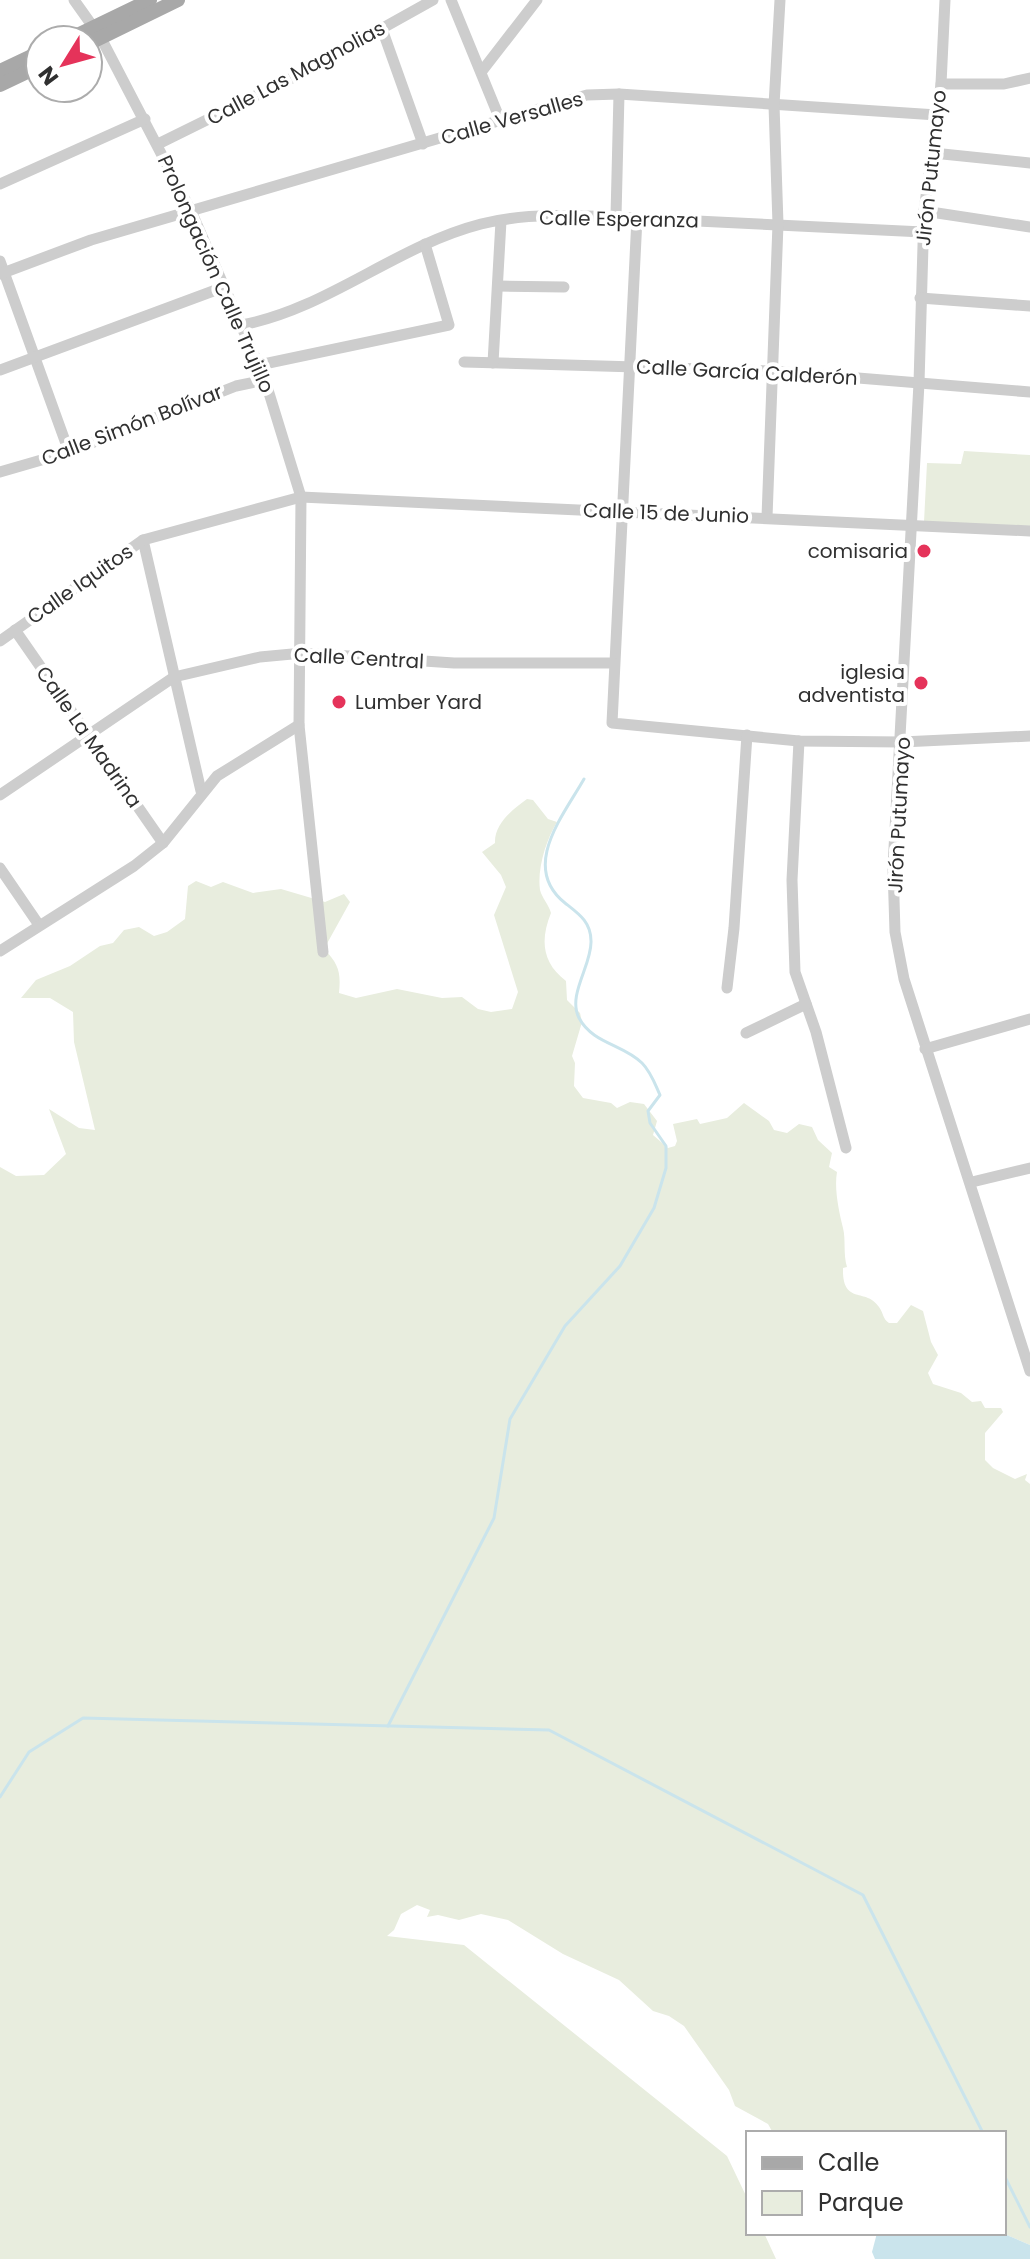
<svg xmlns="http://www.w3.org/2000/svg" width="1030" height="2259" viewBox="0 0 1030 2259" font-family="Poppins,sans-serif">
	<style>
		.green { fill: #e8edde }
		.water { fill: #cae4ec }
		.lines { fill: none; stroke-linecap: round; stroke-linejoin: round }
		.stream { stroke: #cae4ec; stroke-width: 3 }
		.minor { stroke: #cdcdcd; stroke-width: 11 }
		.major { stroke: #a8a8a8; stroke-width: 14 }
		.poi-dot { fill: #e5335a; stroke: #fff; stroke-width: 3 }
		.labels { text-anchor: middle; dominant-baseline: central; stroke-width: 8; stroke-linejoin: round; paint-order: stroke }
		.street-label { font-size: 20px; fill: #303030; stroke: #fff }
		.poi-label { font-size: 20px; fill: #303030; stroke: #fff; text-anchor: end }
	</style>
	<rect width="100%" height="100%" fill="#fff"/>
	<g class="green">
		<path d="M964 451 1030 455V526L924 522 927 463 961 464Z"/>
		<path d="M527 799 533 800 548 819 557 822C546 840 537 869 540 890 542 898 549 905 551 913 540 940 542 963 566 981L567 1000 580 1013 582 1022 572 1056 575 1063 574 1086 583 1098 611 1103 617 1108 630 1102 644 1104 657 1121 653 1135 668 1148 675 1146 677 1141 673 1124 697 1119 700 1124 727 1118 744 1103 769 1121 774 1130 787 1133 799 1124 812 1127 818 1140 832 1153 829 1167 837 1172C834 1189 839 1212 843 1228 846 1240 843 1254 847 1267L843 1268C842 1306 866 1287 879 1307 884 1314 882 1318 889 1323H897L911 1305 923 1311 931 1342 938 1355 928 1373 933 1384 961 1393 972 1402 981 1401 985 1408H1001L1003 1412 985 1433V1460L993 1468 1015 1479 1027 1474 1025 1480 1030 1484V2245L1002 2233 1004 2133H773L768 2124 735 2106 729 2090 684 2026 669 2016 653 2011 619 1980 563 1954 508 1920 481 1914 459 1920 438 1915 427 1917 430 1910 417 1905 401 1914 394 1930 387 1936 464 1945 727 2156 748 2200V2233H764L776 2259H0V1167L16 1176 44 1175 66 1154 49 1109 79 1128 95 1130 74 1042 73 1012 50 998H21L36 980 70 966 100 946 113 943 124 930 139 927 154 936 167 932 185 919 188 886 196 881 211 887 223 882 253 893 281 889 325 902 344 894 350 902 324 949C339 964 341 973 339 993L356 998 397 989 442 998 462 997 478 1009 491 1012 512 1009 518 992 494 915 506 887 501 875 482 852 495 843C494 824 513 809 527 799Z"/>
	</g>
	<path class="water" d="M877 2233H1002L1030 2245V2259H875L872 2252Z"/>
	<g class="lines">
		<g class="stream">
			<path d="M388 1726 494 1518 510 1419 565 1326 620 1266 654 1208 666 1168V1146L650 1123 648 1111 660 1095C655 1084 651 1072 642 1063 623 1044 593 1044 579 1018 567 995 592 965 591 941 591 922 579 914 565 903 520 867 563 816 584 779"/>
			<path d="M0 1797 29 1752 83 1718 549 1730 863 1895 983 2133"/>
			<path d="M1004 2175 1030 2227"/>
		</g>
		<g class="minor">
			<path d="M74 0 101 38 191 211 265 380 301 497 299 725 323 952"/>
			<path d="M451 0 501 122"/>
			<path d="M945 0 941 84 924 211 919 383 893 867 895 932 904 979 1030 1371"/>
			<path d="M382 29 423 144"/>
			<path d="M482 71 537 0"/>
			<path d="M941 84H1004L1030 78"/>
			<path d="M158 144 304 72 433 0"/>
			<path d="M933 153 1030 163"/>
			<path d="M0 184 145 119"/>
			<path d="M924 211 1030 227"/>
			<path d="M616 216 619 94"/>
			<path d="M637 218 612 723 799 741 902 742 1030 736"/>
			<path d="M0 261 69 452"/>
			<path d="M0 274 91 240 587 95 619 94 937 115"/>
			<path d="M499 286 564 287"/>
			<path d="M920 298 1030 306"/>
			<path d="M242 325C327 309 396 246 481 224 538 210 598 217 656 219 745 223 834 227 923 232"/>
			<path d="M464 362 772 371 1030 392"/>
			<path d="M493 363 501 221"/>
			<path d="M259 365 449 325 425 244"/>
			<path d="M0 370 224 287"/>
			<path d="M0 472 69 452 236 386 265 380"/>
			<path d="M767 517 778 224 774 105 780 0"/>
			<path d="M143 540 201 791"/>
			<path d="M15 630 163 843"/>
			<path d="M0 641 143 540 301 497 1030 531"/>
			<path d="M799 741 792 880 795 972 816 1032 846 1148"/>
			<path d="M0 795 174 677 260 657 303 653 454 663H613"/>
			<path d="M0 868 39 925"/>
			<path d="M0 951 134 866 163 843 217 776 299 725"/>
			<path d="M727 988 734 928 747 735"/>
			<path d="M746 1033 806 1004"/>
			<path d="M925 1049 1030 1019"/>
			<path d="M972 1182 1030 1168"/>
		</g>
		<g class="major">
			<path d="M67 40 150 0"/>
			<path d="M88 44 178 0"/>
			<path d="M0 71 40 52"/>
			<path d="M0 85 40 66"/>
		</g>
	</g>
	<g class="poi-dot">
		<circle cx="924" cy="551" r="8"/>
		<circle cx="921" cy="683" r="8"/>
		<circle cx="339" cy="702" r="8"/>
	</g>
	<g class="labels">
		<g class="street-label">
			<text transform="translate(296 73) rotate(-28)">Calle Las Magnolias</text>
			<text transform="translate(512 118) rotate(-16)">Calle Versalles</text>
			<text transform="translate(931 168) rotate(-84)">Jirón Putumayo</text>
			<text transform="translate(619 219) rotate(1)">Calle Esperanza</text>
			<text transform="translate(216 274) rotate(66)">Prolongación Calle Trujillo</text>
			<text transform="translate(747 372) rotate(3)">Calle García Calderón</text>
			<text transform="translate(132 425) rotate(-21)">Calle Simón Bolívar</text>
			<text transform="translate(666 513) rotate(2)">Calle 15 de Junio</text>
			<text transform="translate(80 584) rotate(-35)">Calle Iquitos</text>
			<text transform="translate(359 658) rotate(3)">Calle Central</text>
			<text transform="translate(89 737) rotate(55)">Calle La Madrina</text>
			<text transform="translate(899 815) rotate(-87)">Jirón Putumayo</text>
		</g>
		<g class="poi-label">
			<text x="908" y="551">comisaria</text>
			<text x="905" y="672">iglesia<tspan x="905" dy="23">adventista</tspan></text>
			<text x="355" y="702" text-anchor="start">Lumber Yard</text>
		</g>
	</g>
	<rect x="746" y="2131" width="260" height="104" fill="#ffffff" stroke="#acacac" stroke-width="2"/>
	<rect x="762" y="2157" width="40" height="12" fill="#a8a8a8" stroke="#acacac" stroke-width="2"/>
	<text x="818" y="2171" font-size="24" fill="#303030">Calle</text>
	<rect x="762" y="2191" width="40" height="24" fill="#e8edde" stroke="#acacac" stroke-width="2"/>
	<text x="818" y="2211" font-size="24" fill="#303030">Parque</text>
	<g transform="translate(64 64) rotate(233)"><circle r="38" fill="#ffffff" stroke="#acacac" stroke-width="2"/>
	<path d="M0-6L14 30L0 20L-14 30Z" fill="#e5335a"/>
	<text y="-12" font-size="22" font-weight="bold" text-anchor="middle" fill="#303030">N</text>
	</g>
</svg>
